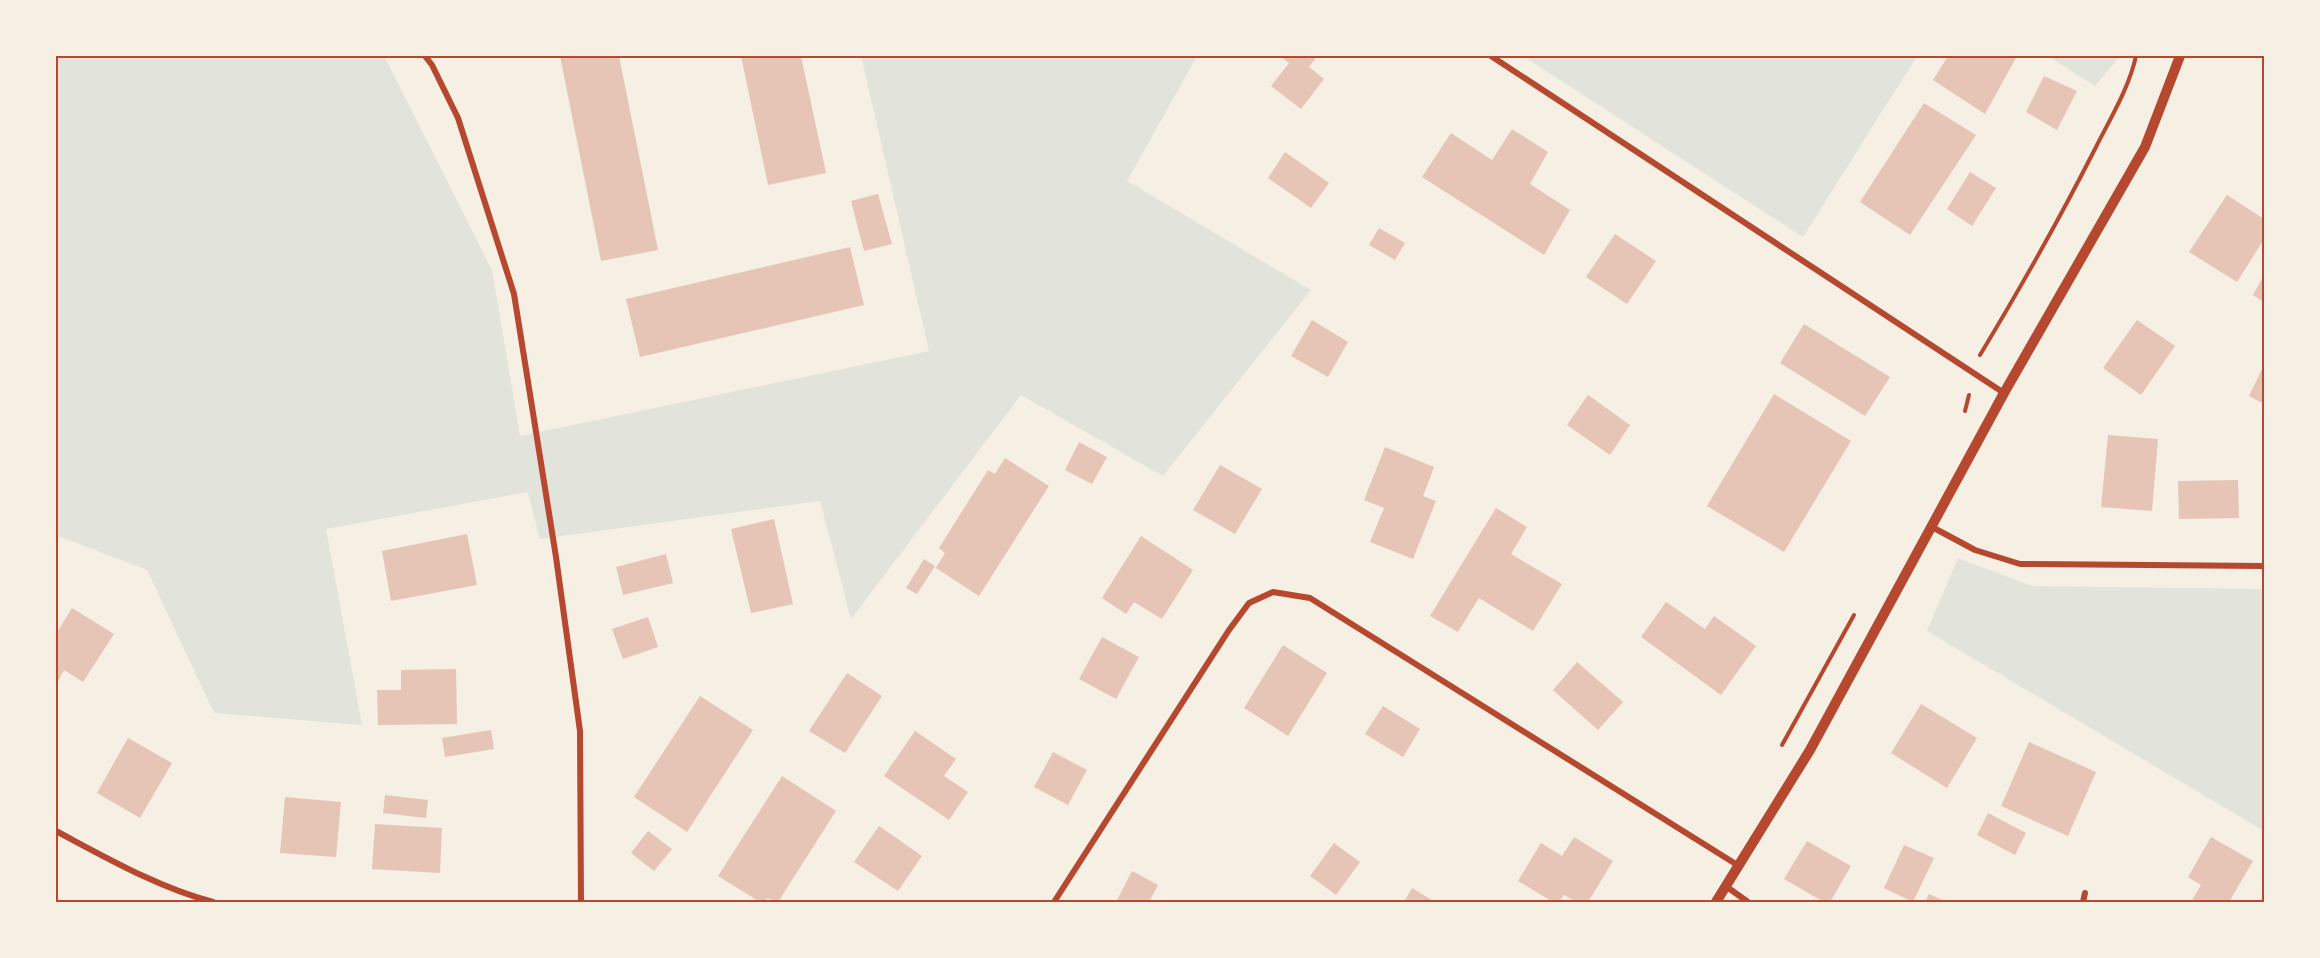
<svg xmlns="http://www.w3.org/2000/svg" width="2320" height="958" viewBox="0 0 2320 958" font-family="'Crimson Pro',serif">
	<style>
		.green { fill: #e2e4dc }
		.building { fill: #e6c5b7 }
		.lines { fill: none; stroke-linecap: round; stroke-linejoin: round }
		.path { stroke: #b5482f; stroke-width: 4 }
		.minor { stroke: #b5482f; stroke-width: 6 }
		.tertiary { stroke: #b5482f; stroke-width: 10 }
		.neatline { fill: none; stroke: #b5482f; stroke-width: 2 }
	</style>
	<rect width="100%" height="100%" fill="#f6efe4"/>
	<g class="green">
		<path d="M56 56H384L492 270 520 436 929 351 861 56H1197L1127 181 1311 290 1163 476 1021 395 851 619 820 501 540 539 528 492 326 529 362 725 214 713 147 570 56 535Z"/>
		<path d="M1523 56H1917L1803 237Z"/>
		<path d="M2048 56H2120L2095 86Z"/>
		<path d="M1958 558 2032 586 2264 589V831L1927 631Z"/>
	</g>
	<g class="building">
		<path d="M560 56H619L658 250 601 261Z"/>
		<path d="M741 56H801L826 173 768 185Z"/>
		<path d="M1280 56H1317L1309 67 1324 79 1301 109 1271 86 1289 63Z"/>
		<path d="M1948 56H2017L1985 114 1933 80Z"/>
		<path d="M2044 76 2077 91 2057 130 2026 112Z"/>
		<path d="M1924 103 1976 135 1910 235 1860 202Z"/>
		<path d="M1512 129 1548 152 1530 184 1570 210 1544 255 1422 177 1451 133 1492 160Z"/>
		<path d="M1285 152 1329 183 1311 208 1268 178Z"/>
		<path d="M1970 172 1996 188 1972 226 1947 209Z"/>
		<path d="M878 194 892 244 864 251 851 201Z"/>
		<path d="M2227 195 2264 219V239L2237 282 2189 252Z"/>
		<path d="M1379 228 1405 243 1395 260 1369 245Z"/>
		<path d="M1615 234 1656 261 1627 304 1586 277Z"/>
		<path d="M850 247 864 305 640 357 626 299Z"/>
		<path d="M2264 275V302L2253 295Z"/>
		<path d="M1312 320 1348 342 1328 377 1291 356Z"/>
		<path d="M2137 320 2175 346 2141 395 2103 368Z"/>
		<path d="M1804 324 1890 377 1865 416 1780 363Z"/>
		<path d="M2264 365V404L2249 396Z"/>
		<path d="M1774 394 1851 441 1784 552 1707 506Z"/>
		<path d="M1588 395 1630 425 1610 455 1567 425Z"/>
		<path d="M2108 435 2158 439 2152 511 2101 507Z"/>
		<path d="M1079 442 1107 457 1092 484 1065 470Z"/>
		<path d="M1385 447 1434 467 1423 496 1436 501 1413 559 1370 542 1384 508 1364 500Z"/>
		<path d="M1005 458 1049 486 979 596 936 568 945 553 939 548 988 470 995 474Z"/>
		<path d="M1220 465 1262 489 1235 534 1193 510Z"/>
		<path d="M2238 480 2239 518 2179 519 2178 481Z"/>
		<path d="M1496 508 1527 527 1511 554 1562 584 1533 631 1479 598 1458 632 1430 616Z"/>
		<path d="M774 519 793 604 751 613 731 529Z"/>
		<path d="M467 534 477 585 391 601 382 551Z"/>
		<path d="M1141 536 1193 570 1162 619 1134 602 1126 614 1102 598Z"/>
		<path d="M666 554 673 583 623 595 616 567Z"/>
		<path d="M924 559 935 566 917 594 906 588Z"/>
		<path d="M1666 602 1705 629 1714 616 1756 646 1721 695 1641 637Z"/>
		<path d="M72 608 114 634 83 682 64 670 56 685V634Z"/>
		<path d="M648 617 658 647 623 659 612 629Z"/>
		<path d="M1102 637 1139 657 1116 699 1079 679Z"/>
		<path d="M1283 645 1327 673 1288 736 1244 708Z"/>
		<path d="M1577 662 1623 702 1598 730 1553 690Z"/>
		<path d="M456 669 457 724 378 725 377 690H401V670Z"/>
		<path d="M847 673 882 696 845 753 809 731Z"/>
		<path d="M700 696 753 730 687 832 634 797Z"/>
		<path d="M1921 704 1977 738 1947 788 1891 753Z"/>
		<path d="M1383 706 1420 729 1403 757 1365 734Z"/>
		<path d="M491 730 494 749 445 757 442 738Z"/>
		<path d="M915 731 956 759 944 776 968 792 949 820 884 776Z"/>
		<path d="M128 738 172 763 140 818 97 793Z"/>
		<path d="M2029 742 2096 772 2068 836 2001 806Z"/>
		<path d="M1053 752 1087 770 1068 805 1034 787Z"/>
		<path d="M782 776 836 811 778 902 767 898 765 902H760L718 876Z"/>
		<path d="M385 795 428 800 426 818 383 813Z"/>
		<path d="M285 797 341 802 336 857 280 853Z"/>
		<path d="M1988 813 2026 833 2015 855 1977 835Z"/>
		<path d="M375 824 442 828 440 873 372 869Z"/>
		<path d="M879 826 922 856 898 891 854 862Z"/>
		<path d="M648 831 672 849 654 871 631 853Z"/>
		<path d="M1574 837 1613 861 1588 902H1577L1564 895 1559 902H1553L1518 881 1541 843 1562 856Z"/>
		<path d="M2211 837 2253 861 2229 902H2191L2201 885 2188 877Z"/>
		<path d="M1807 841 1851 866 1830 902H1824L1784 879Z"/>
		<path d="M1334 843 1360 862 1336 895 1310 876Z"/>
		<path d="M1904 845 1934 858 1913 902 1884 888Z"/>
		<path d="M1132 871 1158 885 1149 902H1123L1117 900Z"/>
		<path d="M1412 888 1435 902H1404Z"/>
		<path d="M1929 894 1947 902H1925Z"/>
	</g>
	<g class="lines">
		<g class="path">
			<path d="M1980 355C2021 287 2060 218 2096 147 2111 117 2129 88 2136 56"/>
			<path d="M1965 411 1969 395"/>
			<path d="M1782 745 1854 615"/>
		</g>
		<g class="minor">
			<path d="M425 56 432 65 458 118 514 294 556 557 580 731 581 902"/>
			<path d="M1491 56 2004 393"/>
			<path d="M1932 527 1975 550 2020 564 2264 566"/>
			<path d="M56 831C105 857 159 888 213 902"/>
			<path d="M1727 887 1748 902"/>
			<path d="M1054 902 1229 630 1249 603 1273 592 1310 598 1739 866"/>
			<path d="M2083 902 2085 893"/>
		</g>
		<path class="tertiary" d="M1716 902 1810 750 2004 393 2145 147 2180 56"/>
	</g>
	<rect width="2320" height="958" fill="none" stroke="#f6efe4" stroke-width="114"/>
	<rect x="57" y="57" width="2206" height="844" class="neatline"/>
</svg>
